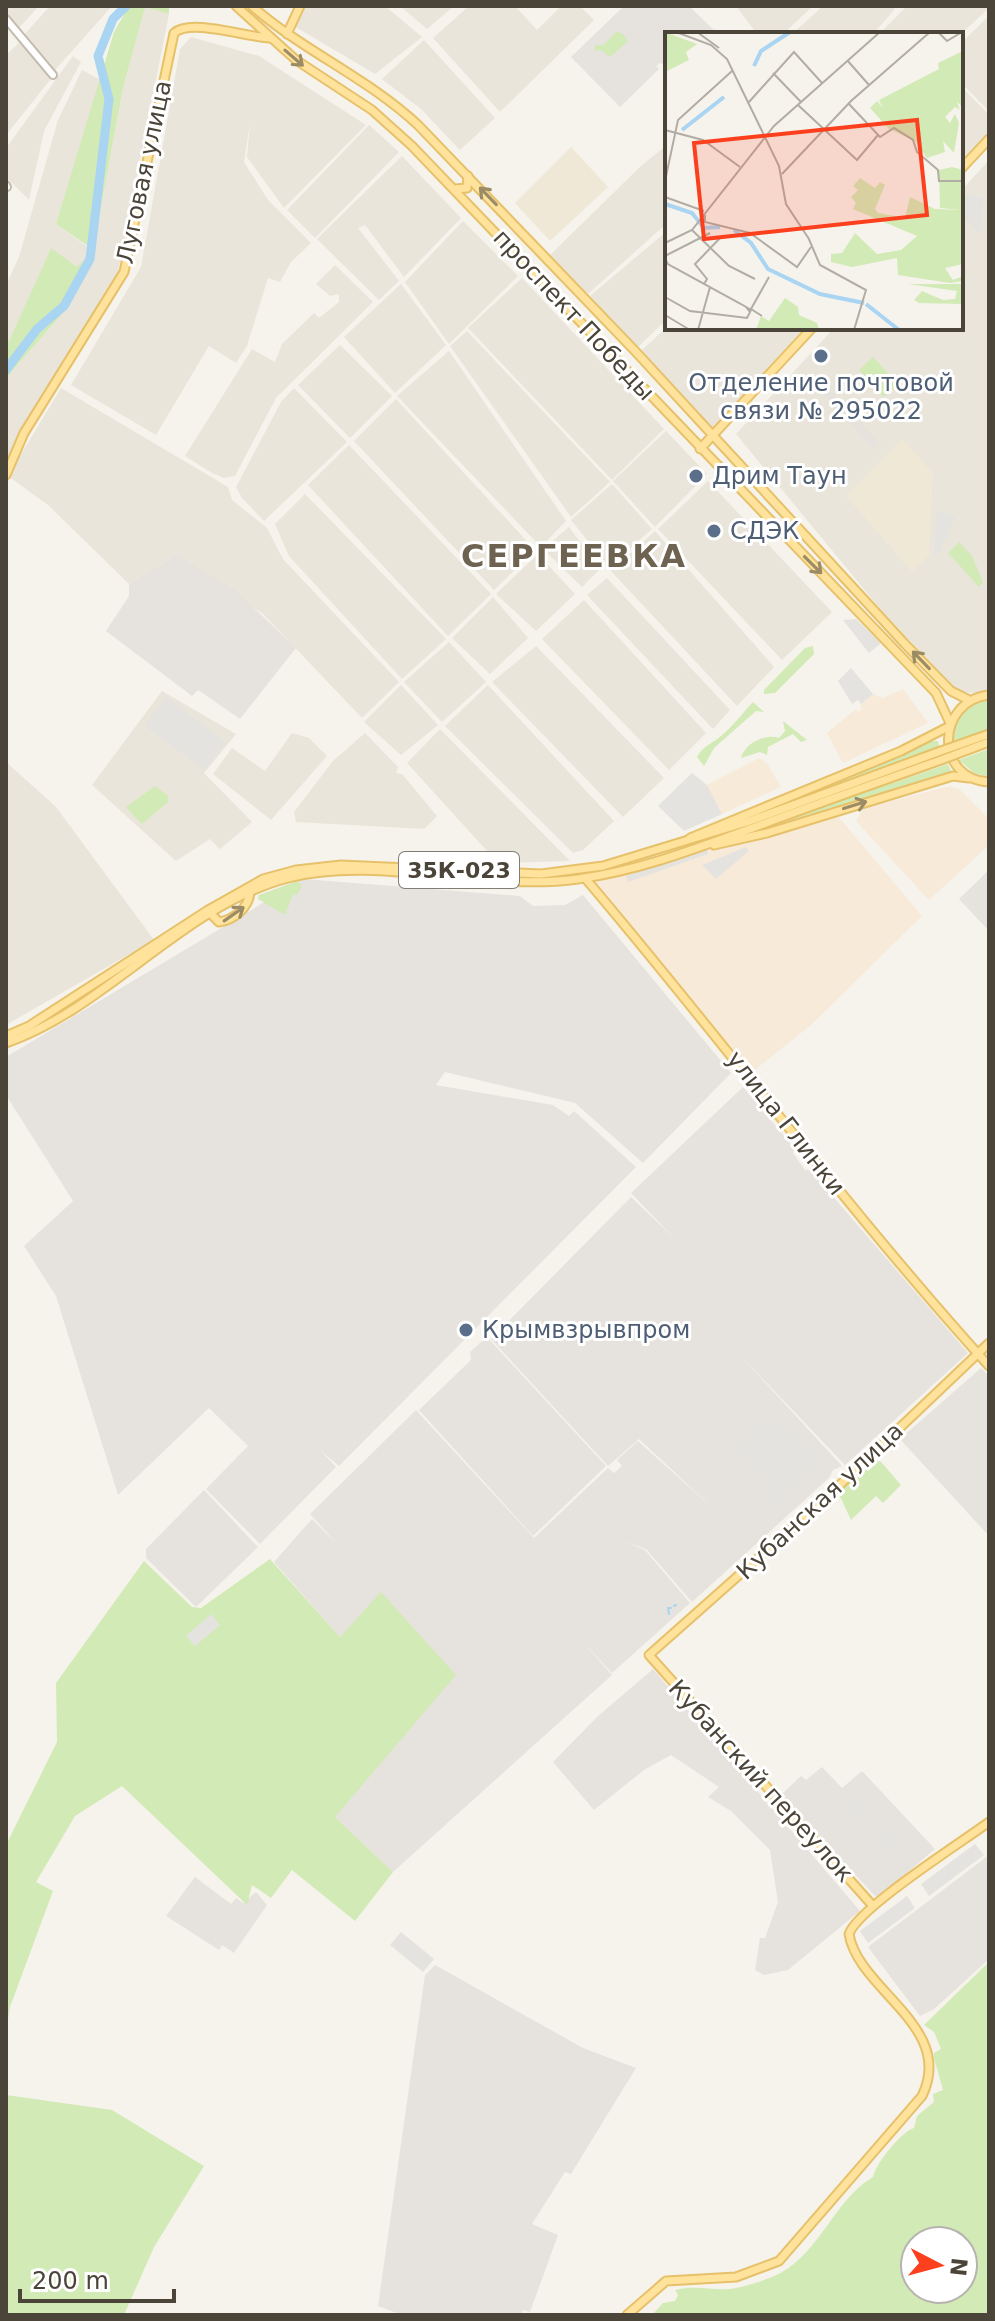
<svg xmlns="http://www.w3.org/2000/svg" width="995" height="2321" viewBox="0 0 995 2321" font-family="'DejaVu Sans',sans-serif">
	<style>
		.residential { fill: #eae5da }
		.commercial { fill: #f7ead8 }
		.industrial { fill: #e6e2dd }
		.education { fill: #efe8d6 }
		.green { fill: #d2eab5; fill-rule: evenodd }
		.parking { fill: #e5e3e0 }
		.lines { fill: none; stroke-linecap: round; stroke-linejoin: round }
		.stream { stroke: #a9d4f2; stroke-width: 2 }
		.river { stroke: #a9d4f2; stroke-width: 9 }
		.minor-casing { stroke: #c2bbae; stroke-width: 10 }
		.major-casing { stroke: #e6c16a; stroke-width: 11 }
		.minor { stroke: #fff; stroke-width: 6 }
		.major { stroke: #ffe39c; stroke-width: 7 }
		.major-bridge-casing { stroke: #e6c16a; stroke-width: 11; stroke-linecap: butt }
		.major-bridge { stroke: #ffe39c; stroke-width: 7 }
		.oneway { stroke: #9c8c66 }
		.service-dot { fill: #5c6f8a; stroke: #fff; stroke-width: 3 }
		.labels { text-anchor: middle; dominant-baseline: central; stroke-width: 6; stroke-linejoin: round; paint-order: stroke }
		.shield { fill: #fff; stroke: #817c74; stroke-width: 2 }
		.shield-label { font-size: 22px; font-weight: bold; fill: #4b4439 }
		.street-label { font-size: 24px; fill: #4b4439; stroke: #fff }
		.service-label { font-size: 24px; fill: #4e5e75; stroke: #fff; text-anchor: start }
		.district-label { font-size: 32px; font-weight: bold; letter-spacing: 2px; fill: #6e6250; stroke: #fff }
		.inset-river { fill: none; stroke: #a9d4f2; stroke-width: 4 }
		.inset-road { fill: none; stroke: #b2ada4; stroke-width: 2 }
		.view { fill: #fc3f1d; fill-opacity: 0.15; stroke: #fc3f1d; stroke-width: 4 }
		.inset-edge { fill: none; stroke: #4b4439; stroke-width: 4 }
	</style>
	<rect width="100%" height="100%" fill="#f6f3ec"/>
	<g class="residential">
		<path d="M6 6H39L19 28 6 13Z"/>
		<path d="M50 6H112L55 70 24 35Z"/>
		<path d="M145 6 169 14 118 272 6 463V378L69 306 91 261 123 88Z"/>
		<path d="M303 6H385L422 37 375 74 294 26Z"/>
		<path d="M400 6H454L427 29Z"/>
		<path d="M469 6H515L537 30 561 6H580L594 20 500 112 433 38Z"/>
		<path d="M736 6H813L783 34H757Z"/>
		<path d="M823 6H892L895 9 873 34H792Z"/>
		<path d="M907 6H989V8L961 34H879Z"/>
		<path d="M989 16V111L961 83V43Z"/>
		<path d="M191 37 259 56 366 125 284 208 247 157 250 123 244 162 268 200 311 243 291 262 280 282 268 278 247 346 236 363 209 346 156 435 71 385 141 267 180 49Z"/>
		<path d="M424 40 495 118 460 150 421 109 382 79Z"/>
		<path d="M21 41 50 74V80L6 135V55Z"/>
		<path d="M73 56 81 62 44 131 29 200 6 177V148Z"/>
		<path d="M82 70 101 80 56 224 88 247 86 258 78 268 51 249 6 348V285L19 257 58 120Z"/>
		<path d="M961 86 989 115V134L961 164Z"/>
		<path d="M369 125 399 152 315 238 287 210Z"/>
		<path d="M667 145V223L588 294 549 256 642 165Z"/>
		<path d="M402 156 461 218 404 277 365 225 358 228 399 281 379 300 317 239Z"/>
		<path d="M989 160V692L959 693 882 611 736 434 834 328H961V191Z"/>
		<path d="M463 221 518 276 449 344 405 282Z"/>
		<path d="M667 231V319L637 348 590 296Z"/>
		<path d="M335 265 373 302 276 398 235 476 224 478 212 473 185 456 252 349 275 362 282 344 314 313 319 318 339 302V294L330 296 316 284Z"/>
		<path d="M522 278 664 429 612 480 468 328Z"/>
		<path d="M401 284 446 345 395 393 344 337Z"/>
		<path d="M667 327V328H804L713 429 641 351Z"/>
		<path d="M467 331 610 482 571 517 450 346Z"/>
		<path d="M340 345 392 396 350 438 298 385Z"/>
		<path d="M449 351 566 521 541 547 397 396Z"/>
		<path d="M61 388 228 487 232 500 267 528 283 559 399 682 362 718 263 614 176 555 129 584 48 505 8 476Z"/>
		<path d="M294 388 347 442 264 521 242 498 236 487 281 402Z"/>
		<path d="M396 399 535 550 494 590 354 441Z"/>
		<path d="M666 431 707 474 655 527 613 481Z"/>
		<path d="M349 445 491 594 448 636 308 485Z"/>
		<path d="M708 481 832 612 782 660 658 529Z"/>
		<path d="M612 484 652 529 609 567 571 520Z"/>
		<path d="M305 494 446 639 402 679 289 556 275 524Z"/>
		<path d="M569 527 600 569 582 587 543 549Z"/>
		<path d="M655 531 774 667 737 706 611 571Z"/>
		<path d="M538 554 575 594 536 631 496 594Z"/>
		<path d="M607 578 730 710 713 729 587 595Z"/>
		<path d="M493 597 528 638 490 674 452 638Z"/>
		<path d="M584 600 706 733 669 770 542 639Z"/>
		<path d="M449 642 486 682 442 722 404 682Z"/>
		<path d="M536 646 664 778 623 817 492 682Z"/>
		<path d="M401 685 438 725 401 755 364 722Z"/>
		<path d="M488 685 614 821 583 850 573 853 445 726Z"/>
		<path d="M162 691 236 734 204 773 252 822 220 849 210 839 176 861 92 785Z"/>
		<path d="M440 729 570 861 498 863 407 763Z"/>
		<path d="M292 733 309 738 327 756 271 820 213 774 232 748 265 771Z"/>
		<path d="M365 733 398 767 396 773 402 774 437 816 424 829 296 822 294 812 333 761Z"/>
		<path d="M6 762 56 807 154 940 6 1025Z"/>
	</g>
	<g class="commercial">
		<path d="M903 689 928 723 843 763 827 733 856 709 858 712 862 709 860 705 873 694 883 698Z"/>
		<path d="M759 758 767 763 781 787 722 814 707 785Z"/>
		<path d="M950 786 960 790 989 819V845L929 900 856 821 864 808Z"/>
		<path d="M837 815 922 916 811 1025 751 1073 597 883 601 879Z"/>
	</g>
	<g class="industrial">
		<path d="M624 6H689L718 34H667V65L660 63 656 66 659 69 620 107 571 57Z"/>
		<path d="M823 383 879 443 873 448 817 388Z"/>
		<path d="M176 555 235 590 296 648 240 719 198 690 192 696 106 631 129 596V584Z"/>
		<path d="M989 870V931L959 899Z"/>
		<path d="M303 879 520 896 533 906 565 905 583 895 731 1073 643 1163 575 1103 445 1072 436 1085 553 1105 569 1116 574 1111 636 1167 339 1466 321 1451 336 1467 260 1544 206 1489 248 1446 209 1408 118 1495 56 1296 24 1246 73 1201 6 1095V1057Z"/>
		<path d="M743 1087 795 1149 793 1153 805 1170H810L968 1353 845 1465 738 1353 842 1466 833 1470 829 1478 692 1602 646 1549 625 1542 645 1550 690 1603 612 1673 581 1640 612 1675 393 1872 335 1817 382 1592 340 1637 274 1562 312 1519 337 1544 310 1514 416 1410 534 1538 608 1468 614 1473 622 1466 617 1460 638 1441 716 1511 639 1439 608 1466 491 1339 631 1197 674 1238 631 1193Z"/>
		<path d="M487 1337 606 1466 533 1536 419 1410 471 1360 470 1352Z"/>
		<path d="M981 1368 989 1376V1536L900 1439Z"/>
		<path d="M204 1490 258 1547 196 1607 146 1558V1549Z"/>
		<path d="M653 1669 860 1911 788 1970 764 1975 755 1970 760 1938H765L778 1902 770 1850 731 1811 708 1797 719 1787 671 1755 644 1770 594 1810 553 1762 597 1717Z"/>
		<path d="M822 1767 842 1788 862 1771 935 1849 877 1898 781 1795 801 1776 806 1780Z"/>
		<path d="M989 1855V1959L934 2009 920 2016 868 1947Z"/>
		<path d="M195 1877 231 1904 236 1898 243 1903 256 1892 267 1905 234 1953 222 1945 219 1950 166 1916Z"/>
		<path d="M435 1965 583 2048 636 2068 571 2174 565 2172 532 2224 558 2235 530 2312 523 2310 521 2315H402L378 2306 425 1975Z"/>
	</g>
	<g class="education">
		<path d="M571 147 608 187 550 241 515 203Z"/>
		<path d="M903 439 933 473 929 556 912 572 846 496Z"/>
	</g>
	<g class="green">
		<path d="M129 6H169V14L145 7 123 88 91 261 69 306 6 378V348L51 248 77 267 86 258 88 246 56 224 114 32Z"/>
		<path d="M616 32 622 33 628 41 610 57 601 50 595 51V45H604Z"/>
		<path d="M873 357 898 384 884 397 859 370Z"/>
		<path d="M959 542 972 556 983 582 979 587 948 553Z"/>
		<path d="M813 646 814 654 775 693 764 694V690L805 648Z"/>
		<path d="M989 700V731L954 744C952 720 965 703 989 700Z"/>
		<path d="M753 702 764 712 756 711 714 748 704 766 697 757C703 746 713 743 721 736 731 728 742 714 753 702Z"/>
		<path d="M783 721 807 740 801 742 793 734 768 747 767 755 760 752 741 758C744 744 765 733 779 738L785 731Z"/>
		<path d="M928 741H938L940 748 751 815Z"/>
		<path d="M989 749V777L974 773 959 760Z"/>
		<path d="M948 764 952 773 756 830 945 765Z"/>
		<path d="M155 786 168 796V802L142 824 126 807Z"/>
		<path d="M297 881 302 886 297 895 293 894 285 915 258 899 259 895Z"/>
		<path d="M873 1460 881 1462 901 1485 883 1503 876 1496 851 1520 838 1492Z"/>
		<path d="M270 1559 340 1637 381 1592 456 1675 335 1817 393 1872 355 1921 292 1870 271 1898 252 1885 247 1905 122 1786 75 1816 36 1882 53 1891 10 2007 6 2031V1845L57 1742 56 1683 144 1561 192 1607 201 1608Z"/>
		<path d="M989 1962V2315H652L663 2303 675 2301 678 2295 675 2290C696 2284 716 2292 736 2288 748 2286 762 2281 772 2277 818 2259 833 2200 873 2177 876 2163 902 2131 914 2128L917 2116 934 2102 933 2094 943 2090 934 2058V2053L941 2049 934 2032 924 2025ZM915 2241H963V2289H915Z"/>
		<path d="M6 2095 112 2110 204 2166 154 2247 124 2315H6Z"/>
	</g>
	<g class="parking">
		<path d="M967 195 984 198 979 234 961 214V202Z"/>
		<path d="M937 510 955 517 938 555 934 554Z"/>
		<path d="M856 619 881 643 869 653 843 620Z"/>
		<path d="M851 668 873 694 861 704 858 700 852 704 838 681Z"/>
		<path d="M166 697 226 742 205 770 145 726Z"/>
		<path d="M692 773 707 785 722 814 684 831 658 806Z"/>
		<path d="M746 847 749 851 716 879 702 865Z"/>
		<path d="M707 849 708 854 628 882 626 876Z"/>
		<path d="M769 1412 822 1458 762 1520 754 1512 774 1487 733 1451Z"/>
		<path d="M211 1614 220 1625 195 1646 186 1636Z"/>
		<path d="M859 1790 872 1804 851 1822 839 1807Z"/>
		<path d="M880 1819 899 1841 886 1853 867 1832Z"/>
		<path d="M975 1844 984 1855 929 1896 921 1884Z"/>
		<path d="M907 1896 915 1908 868 1943 860 1931Z"/>
		<path d="M401 1932 434 1959 423 1972 390 1945Z"/>
	</g>
	<g class="lines">
		<g class="stream">
			<path d="M674 1606 676 1605"/>
			<path d="M669 1614 668 1608H671"/>
		</g>
		<path class="river" d="M6 370 37 329 64 306 90 259 109 99 98 56 113 19 126 6"/>
		<g class="minor-casing">
			<g id="minor">
				<path d="M6 19 53 75"/>
				<path d="M6 185 7 187"/>
			</g>
		</g>
		<g class="major-casing">
			<g id="major">
				<path d="M236 6 296 60 372 110 412 146 936 693 950 723"/>
				<path d="M252 6C303 51 368 78 418 125L636 352 905 644 951 691 969 700"/>
				<path d="M287 34 300 6"/>
				<path d="M961 169 989 139"/>
				<path d="M455 189 467 188 468 176"/>
				<path d="M700 449 812 328"/>
				<path d="M6 475 24 433 124 272 174 33C191 18 245 37 270 38"/>
				<path d="M989 695C936 701 934 779 989 782"/>
				<path d="M690 838 901 751 948 727"/>
				<path d="M714 845 767 833 953 776 969 778"/>
				<path d="M585 878C722 1039 847 1209 989 1366"/>
				<path d="M211 914 219 922C233 920 248 909 250 893"/>
				<path d="M6 1036 29 1026 208 910 263 879 296 870 341 865 541 874 603 866 747 822 938 752"/>
				<path d="M6 1043C107 1008 184 905 288 878 377 855 485 892 578 879 637 871 692 850 747 830 811 806 876 783 941 760"/>
				<path d="M873 1906 649 1655 827 1497 989 1343"/>
				<path d="M627 2315 666 2281 736 2277 779 2261 922 2096C956 2027 858 1990 849 1934 858 1908 962 1842 989 1822"/>
			</g>
		</g>
		<use href="#minor" class="minor"/>
		<use href="#major" class="major"/>
		<g class="major-bridge-casing">
			<g id="major-bridge">
				<path d="M938 752 989 734"/>
				<path d="M941 760 989 742"/>
			</g>
		</g>
		<use href="#major-bridge" class="major-bridge"/>
	</g>
	<defs><path id="oneway-shaft" d="M-6 0H5M1.5-3L5.5 0L1.5 3" fill="none" stroke-width="1.6" stroke-linecap="round" stroke-linejoin="round" transform="scale(2)"/></defs>
	<g class="oneway">
		<use href="#oneway-shaft" transform="translate(294 58) rotate(41)"/>
		<use href="#oneway-shaft" transform="translate(488 196) rotate(-134)"/>
		<use href="#oneway-shaft" transform="translate(813 565) rotate(45)"/>
		<use href="#oneway-shaft" transform="translate(921 660) rotate(-134)"/>
		<use href="#oneway-shaft" transform="translate(855 805) rotate(-17)"/>
		<use href="#oneway-shaft" transform="translate(234 914) rotate(-35)"/>
	</g>
	<g class="service-dot">
		<circle cx="821" cy="356" r="8"/>
		<circle cx="696" cy="476" r="8"/>
		<circle cx="714" cy="531" r="8"/>
		<circle cx="466" cy="1330" r="8"/>
	</g>
	<g class="labels">
		<rect class="shield" x="399" y="852" width="120" height="36" rx="6"/>
		<g class="shield-label">
			<text x="459" y="870">35К-023</text>
		</g>
		<g class="street-label">
			<text transform="translate(144 172) rotate(-78)">Луговая улица</text>
			<text transform="translate(574 315) rotate(47)">проспект Победы</text>
			<text transform="translate(786 1123) rotate(52)">улица Глинки</text>
			<text transform="translate(820 1501) rotate(-43)">Кубанская улица</text>
			<text transform="translate(761 1781) rotate(48)">Кубанский переулок</text>
		</g>
		<g class="service-label">
			<text x="821" y="383" text-anchor="middle">Отделение почтовой<tspan x="821" dy="28">связи № 295022</tspan></text>
			<text x="712" y="476">Дрим Таун</text>
			<text x="730" y="531">СДЭК</text>
			<text x="482" y="1330">Крымвзрывпром</text>
		</g>
		<g class="district-label">
			<text x="574" y="556">СЕРГЕЕВКА</text>
		</g>
	</g>
	<g transform="translate(665 32)">
		<rect width="298" height="298" fill="#f6f3ec"/>
		<path d="M0 0 32 12 21 20 24 28 0 40ZM298 19V75L292 70 295 78 290 75 280 85 285 91 290 82 294 91 289 121 278 109 280 120 262 126 250 109 224 97 205 76 212 69 218 76 214 68 274 37 273 31ZM287 135 298 138V232L280 236 288 248 298 244V249L285 251 233 243 232 226 187 235 166 230V222L177 221 190 201 212 222 236 218 252 204 188 177 191 171 186 165 193 158 188 154 195 146 210 156 215 150 220 153 210 177 213 181 240 186 245 165 270 177 297 178 275 176 274 138ZM243 252H298V272L254 271 249 268 257 259 278 268 290 267 292 259ZM120 266 133 275 134 283 152 291 154 298H91L96 284 104 289Z" fill="#d2eab5"/>
		<path class="inset-river" d="M89 34 96 19 125 0M17 98 59 65M0 172 27 181 39 196 55 195M69 198 86 211 103 237 155 262 199 271M201 272 234 298"/>
		<path class="inset-road" d="M11 0 46 13 62 27 114 134 121 172 144 207M32 0 54 16M273 0 282 9 297 0M182 28 204 53M108 41 136 70M84 70 129 20 157 51M184 72 215 105 229 96 248 108 252 120 273 138 274 149H298M133 73 192 128 213 103M0 98 38 108 75 135M117 142 186 69 265 0M0 149 13 88 67 39M0 165 39 179M40 183V190L85 201 132 235 146 215M27 198 64 234 90 247M143 205 155 233 201 258 189 298M0 211 27 198 109 94 215 0M0 224 45 201M0 227 3 232 8 235 76 272 86 278 85 280 81 275M39 252 42 247 30 232 57 204M0 265 25 279 82 286 85 280M0 283 25 298M97 284 86 277 104 245M33 298 45 255"/>
		<path class="view" d="M252 88 262 183 39 207 29 111Z"/>
		<rect width="298" height="298" class="inset-edge"/>
	</g>
	<rect width="995" height="2321" fill="none" stroke="#4b4439" stroke-width="16"/>
	<g transform="translate(939 2265) rotate(96)"><circle r="38" fill="#ffffff" stroke="#b7b4b0" stroke-width="2"/>
	<path d="M0-6L14 30L0 20L-14 30Z" fill="#fc3f1d"/>
	<text y="-12" font-size="22" font-weight="bold" text-anchor="middle" fill="#4b4439">N</text>
	</g>
	<path d="M20 2289v12h154v-12" fill="none" stroke="#4b4439" stroke-width="4"/>
	<text x="32" y="2289" font-size="24" fill="#4b4439" stroke="#ffffff" stroke-width="6" paint-order="stroke">200 m</text>
</svg>
